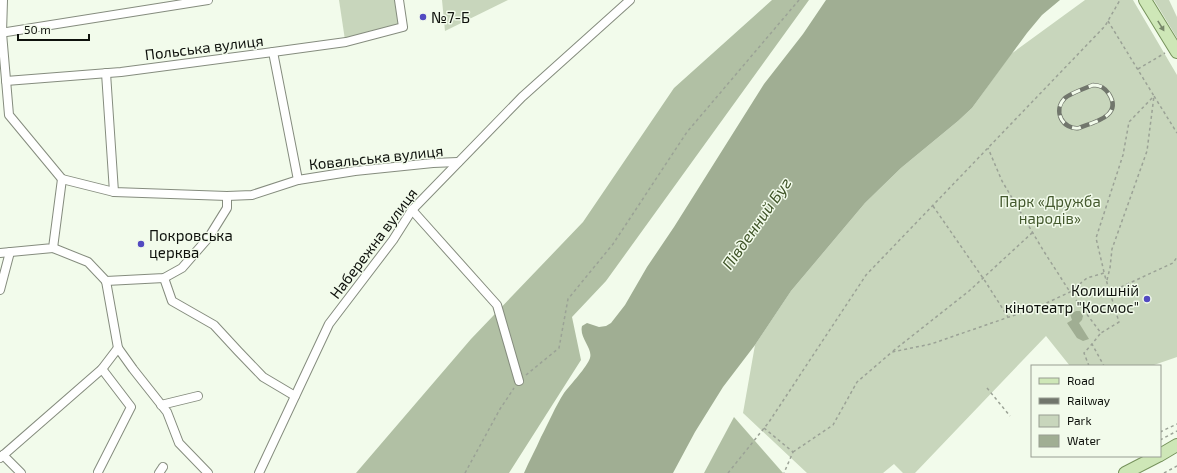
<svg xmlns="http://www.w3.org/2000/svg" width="1177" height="473" viewBox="0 0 1177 473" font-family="'Exo 2',sans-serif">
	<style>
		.green { fill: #c8d6bc }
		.forest { fill: #b1c0a4 }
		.water { fill: #a0ae93 }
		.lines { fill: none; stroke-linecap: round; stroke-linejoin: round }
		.minor-casing { stroke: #858c7e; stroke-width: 10 }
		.primary-casing { stroke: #76925c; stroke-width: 14 }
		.path { stroke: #9ba296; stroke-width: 1.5; stroke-dasharray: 3 3; stroke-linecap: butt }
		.minor { stroke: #fff; stroke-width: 8 }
		.primary { stroke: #cee7b7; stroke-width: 12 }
		.rail-casing { stroke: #71766c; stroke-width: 4.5 }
		.rail { stroke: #f2fbeb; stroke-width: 3; stroke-dasharray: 9; stroke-linecap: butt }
		.oneway { fill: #78876a }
		.poi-dot { fill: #524ac1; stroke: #f2fbeb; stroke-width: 1.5 }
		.labels { text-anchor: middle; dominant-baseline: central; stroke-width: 3; stroke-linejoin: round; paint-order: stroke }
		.poi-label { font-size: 15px; fill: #0e110c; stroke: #f2fbeb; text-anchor: start }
		.street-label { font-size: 15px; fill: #0e110c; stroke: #f2fbeb }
		.park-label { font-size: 15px; fill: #44592e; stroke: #f2fbeb }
		.water-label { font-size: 16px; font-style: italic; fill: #405529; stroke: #f2fbeb }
	</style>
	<rect width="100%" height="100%" fill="#f2fbeb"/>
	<g class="green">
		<path d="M339 0H397L401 25 345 40Z"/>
		<path d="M442 0H508L445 31Z"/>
		<path d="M1085 0H1133L1177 75V357L1151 366H1070L1046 336 915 473H903L894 464 883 473H807L743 413 755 345 791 291 865 203 901 168 958 121 972 108 1011 54Z"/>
		<path d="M1154 0H1169L1177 17V38Z"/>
	</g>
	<g class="forest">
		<path d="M772 0H809L606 281 572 317 581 360 509 473H356L471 339 583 222 674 88Z"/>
		<path d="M734 417 783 473H704Z"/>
	</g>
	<g class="water">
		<path d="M826 0H1060L1042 15 1027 33 972 108 958 121 901 168 865 203 791 291 755 345 723 387 695 432 673 473H524C529 461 536 449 541 437 549 422 555 407 564 393 571 384 587 367 590 358 593 348 579 338 582 326L587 323 599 327 606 326 611 323 625 305 647 267 674 227 764 84 803 34Z"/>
		<path d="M1076 311H1080L1083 316 1082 320 1079 323 1089 339 1083 341 1077 338 1067 323 1072 320 1070 314Z"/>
	</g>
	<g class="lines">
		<g class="minor-casing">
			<g id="minor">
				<path d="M3 0 2 33 9 115 62 179"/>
				<path d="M0 33 208 0"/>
				<path d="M273 52 298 180"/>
				<path d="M106 73 114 192"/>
				<path d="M6 81 121 72 273 52 346 42 403 27 399 0"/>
				<path d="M62 179 114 192 227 196 252 195 298 180 355 171 433 163 458 162"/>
				<path d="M412 210 497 305 519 381"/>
				<path d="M53 248 88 262 106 281"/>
				<path d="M0 253 53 248 62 179"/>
				<path d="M164 278 172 301 214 325 238 351 263 377 295 396"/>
				<path d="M106 281 118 348 133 369 167 412 179 443 208 473"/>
				<path d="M106 281 164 278 182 268 209 237 227 208V196"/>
				<path d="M0 290 10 252"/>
				<path d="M161 405 198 396"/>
				<path d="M3 455 21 473"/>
				<path d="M0 458 102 369 118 348"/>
				<path d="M98 472 131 407 102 369"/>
				<path d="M159 473 163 467"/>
				<path d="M259 473 329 324 393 240 412 210 522 97 630 0"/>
			</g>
		</g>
		<g class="primary-casing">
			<g id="primary">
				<path d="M1145 0 1177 52"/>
				<path d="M1160 455 1177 445"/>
				<path d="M1125 473 1158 456"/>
			</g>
		</g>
		<g class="path">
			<path d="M1138 69 1165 53"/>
			<path d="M933 206 985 281 1008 317"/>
			<path d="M1104 272 1096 238 1123 155 1129 122 1154 96 1177 133"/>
			<path d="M1107 280 1110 268 1112 249 1147 151 1154 96 1108 21"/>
			<path d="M1110 292 1173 263 1177 257"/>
			<path d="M1100 334 1092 344 1104 366"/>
			<path d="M893 351 969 291 1033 232"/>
			<path d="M1089 366 1084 353 1092 344"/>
			<path d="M526 375 559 348 568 299 613 244 687 132 799 0"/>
			<path d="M987 388 1010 416"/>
			<path d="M764 428 793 452 784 473"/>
			<path d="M1160 432 1177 424"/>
			<path d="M1160 440 1177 431"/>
			<path d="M793 452 833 425 857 382 892 352 931 344 1038 307 1070 292 1101 333 1119 322 1104 273 1087 278 1070 292 1043 250 1002 181 988 148"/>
			<path d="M465 473 500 409 514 388"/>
			<path d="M728 473 769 422 866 275 1105 26 1120 0"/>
			<path d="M1164 473 1177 466"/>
		</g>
		<use href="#minor" class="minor"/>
		<use href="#primary" class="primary"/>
		<g class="rail-casing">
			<path id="rail" d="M1093 85C1101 85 1105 88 1109 94 1123 116 1094 122 1079 128 1063 130 1052 111 1065 98 1071 93 1086 88 1093 85Z"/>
		</g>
		<use href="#rail" class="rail"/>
	</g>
	<defs><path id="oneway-solid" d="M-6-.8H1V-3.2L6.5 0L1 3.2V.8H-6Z"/></defs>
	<use class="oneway" href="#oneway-solid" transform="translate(1161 26) rotate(58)"/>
	<g class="poi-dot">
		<circle cx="423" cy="17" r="4"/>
		<circle cx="141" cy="244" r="4"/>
		<circle cx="1147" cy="299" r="4"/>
	</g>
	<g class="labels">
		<g class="poi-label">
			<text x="431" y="17">№7-Б</text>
			<text x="149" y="235">Покровська<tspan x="149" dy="17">церква</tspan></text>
			<text x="1139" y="290" text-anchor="end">Колишній<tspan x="1139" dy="17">кінотеатр "Космос"</tspan></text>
		</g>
		<g class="street-label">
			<text transform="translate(204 47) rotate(-7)">Польська вулиця</text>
			<text transform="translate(376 157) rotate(-6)">Ковальська вулиця</text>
			<text transform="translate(373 243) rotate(-53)">Набережна вулиця</text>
		</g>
		<g class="park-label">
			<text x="1050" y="201">Парк «Дружба<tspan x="1050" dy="17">народів»</tspan></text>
		</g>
		<g class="water-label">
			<text transform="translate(756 223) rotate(-55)">Південний Буг</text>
		</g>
	</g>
	<rect x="1031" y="365" width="130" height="92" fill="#f2fbeb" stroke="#979d92"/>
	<rect x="1039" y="378" width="20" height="6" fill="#cee7b7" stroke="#979d92"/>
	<text x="1067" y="385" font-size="12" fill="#0e110c">Road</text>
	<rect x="1039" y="398" width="20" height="6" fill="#71766c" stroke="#979d92"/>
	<text x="1067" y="405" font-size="12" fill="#0e110c">Railway</text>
	<rect x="1039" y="415" width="20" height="12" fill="#c8d6bc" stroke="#979d92"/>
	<text x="1067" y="425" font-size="12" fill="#0e110c">Park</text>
	<rect x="1039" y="435" width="20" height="12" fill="#a0ae93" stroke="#979d92"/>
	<text x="1067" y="445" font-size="12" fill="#0e110c">Water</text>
	<path d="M18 34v6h71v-6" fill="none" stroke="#0e110c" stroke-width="2"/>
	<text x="24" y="34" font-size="12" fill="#0e110c" stroke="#f2fbeb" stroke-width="3" paint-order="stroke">50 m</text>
</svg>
